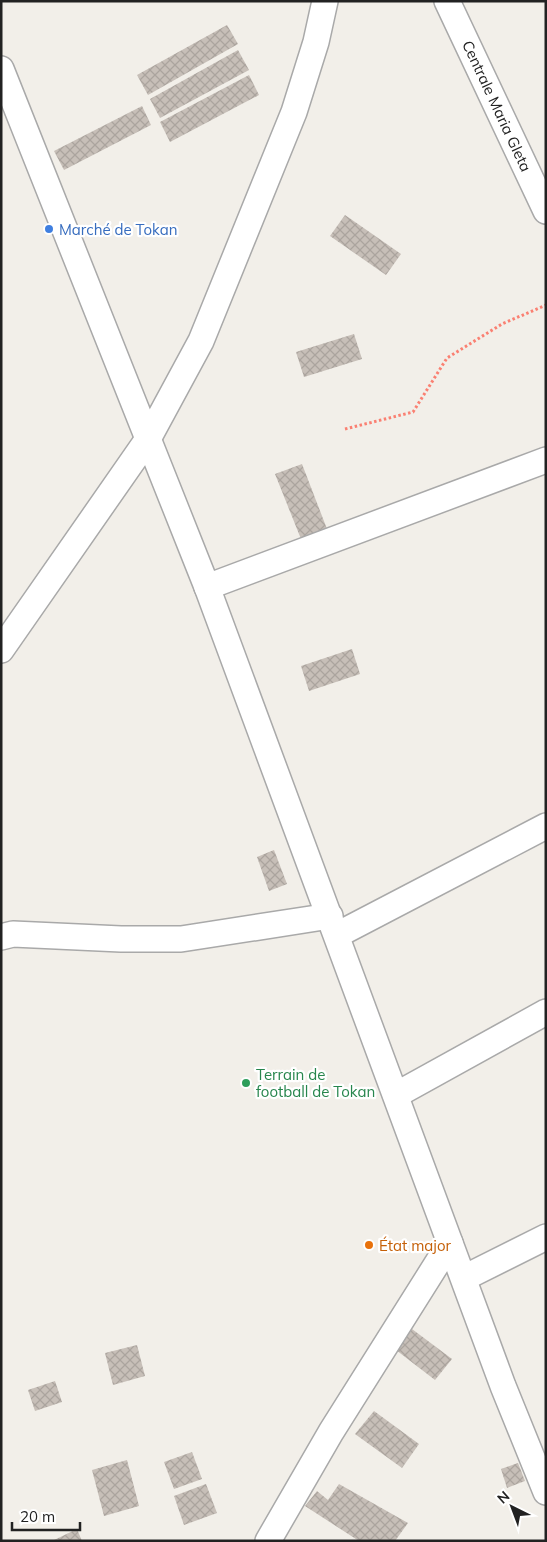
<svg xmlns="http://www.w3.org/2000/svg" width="547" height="1542" viewBox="0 0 547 1542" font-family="Mulish,sans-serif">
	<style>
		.building { fill: url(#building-cross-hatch) }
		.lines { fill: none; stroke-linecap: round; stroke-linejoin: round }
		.minor-casing { stroke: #a9a9a9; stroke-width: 28 }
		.path { stroke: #fa8072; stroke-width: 3; stroke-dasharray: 2.5 2.5; stroke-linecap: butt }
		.minor { stroke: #fff; stroke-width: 25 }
		.shop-dot { fill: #3f7fe0; stroke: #fff; stroke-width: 2 }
		.leisure-dot { fill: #2e9e5b; stroke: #fff; stroke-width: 2 }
		.food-dot { fill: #e8710a; stroke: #fff; stroke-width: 2 }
		.labels { text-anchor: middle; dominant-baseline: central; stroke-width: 4.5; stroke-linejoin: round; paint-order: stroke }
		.street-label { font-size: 15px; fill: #222; stroke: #fff }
		.shop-label { font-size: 15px; fill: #366cbe; stroke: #fff; text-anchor: start }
		.leisure-label { font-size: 15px; fill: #27864d; stroke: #fff; text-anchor: start }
		.food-label { font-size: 15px; fill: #c56008; stroke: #fff; text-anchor: start }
	</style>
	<defs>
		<pattern id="building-cross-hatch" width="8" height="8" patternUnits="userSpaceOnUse" patternTransform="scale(1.25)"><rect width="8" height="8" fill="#c7bfb8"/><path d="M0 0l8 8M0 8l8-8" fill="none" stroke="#aba49e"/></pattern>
	</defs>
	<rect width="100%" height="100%" fill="#f2efe9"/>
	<g class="building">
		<path d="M227 25 238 44 148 95 137 75Z"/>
		<path d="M238 50 249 70 160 118 150 99Z"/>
		<path d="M249 75 259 95 170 142 160 122Z"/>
		<path d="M142 106 151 125 64 170 54 151Z"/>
		<path d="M345 215 401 254 386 275 330 236Z"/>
		<path d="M354 334 362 359 304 377 296 352Z"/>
		<path d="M302 464 327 529 301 539 275 474Z"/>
		<path d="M352 649 360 674 309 691 301 666Z"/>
		<path d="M274 850 287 884 269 891 257 857Z"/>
		<path d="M412 1329 452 1359 435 1380 396 1350Z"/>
		<path d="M137 1345 145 1376 113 1385 105 1353Z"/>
		<path d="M55 1381 62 1402 35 1411 28 1390Z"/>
		<path d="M374 1411 419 1444 402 1468 355 1434Z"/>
		<path d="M192 1452 202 1479 174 1489 164 1462Z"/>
		<path d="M127 1460 139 1506 104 1516 92 1470Z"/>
		<path d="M518 1463 525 1481 507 1488 501 1469Z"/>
		<path d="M206 1484 217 1513 184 1525 174 1496Z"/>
		<path d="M339 1484 408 1523 395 1541H359L305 1506 317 1491 328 1500Z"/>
		<path d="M77 1529 82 1541H52Z"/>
	</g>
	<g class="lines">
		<g class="minor-casing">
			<g id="minor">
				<path d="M447 1 546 211"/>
				<path d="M1 69 207 587 503 1386 546 1492"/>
				<path d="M207 587 546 460"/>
				<path d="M1 650 148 439 201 341 294 112 316 42 325 1"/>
				<path d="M337 935 546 826"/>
				<path d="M1 937 13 934 121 939H181L330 916"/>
				<path d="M396 1095 546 1012"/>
				<path d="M464 1278 546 1237"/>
				<path d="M268 1541 331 1432 450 1243"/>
			</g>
		</g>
		<path class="path" d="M345 429 413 412 447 358 502 324 546 305"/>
		<use href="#minor" class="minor"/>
	</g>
	<circle class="shop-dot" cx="49" cy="229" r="5"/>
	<circle class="leisure-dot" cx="246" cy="1083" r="5"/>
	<circle class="food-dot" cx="369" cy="1245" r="5"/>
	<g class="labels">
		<g class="street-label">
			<text transform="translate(497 106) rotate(65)">Centrale Maria Gleta</text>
		</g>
		<g class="shop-label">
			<text x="59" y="229">Marché de Tokan</text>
		</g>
		<g class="leisure-label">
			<text x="256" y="1074">Terrain de<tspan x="256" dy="17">football de Tokan</tspan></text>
		</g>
		<g class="food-label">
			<text x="379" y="1245">État major</text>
		</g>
	</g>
	<rect width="547" height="1542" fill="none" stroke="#222222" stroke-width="5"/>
	<g transform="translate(512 1507) rotate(318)" stroke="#ffffff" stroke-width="4" paint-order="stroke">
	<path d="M0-4L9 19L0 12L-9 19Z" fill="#222222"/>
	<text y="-8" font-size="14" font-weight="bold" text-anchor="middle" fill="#222222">N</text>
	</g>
	<path d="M12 1522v8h68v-8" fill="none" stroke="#222222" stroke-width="2.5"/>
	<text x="20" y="1522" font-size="15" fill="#222222" stroke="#ffffff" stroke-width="4" paint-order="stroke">20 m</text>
</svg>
